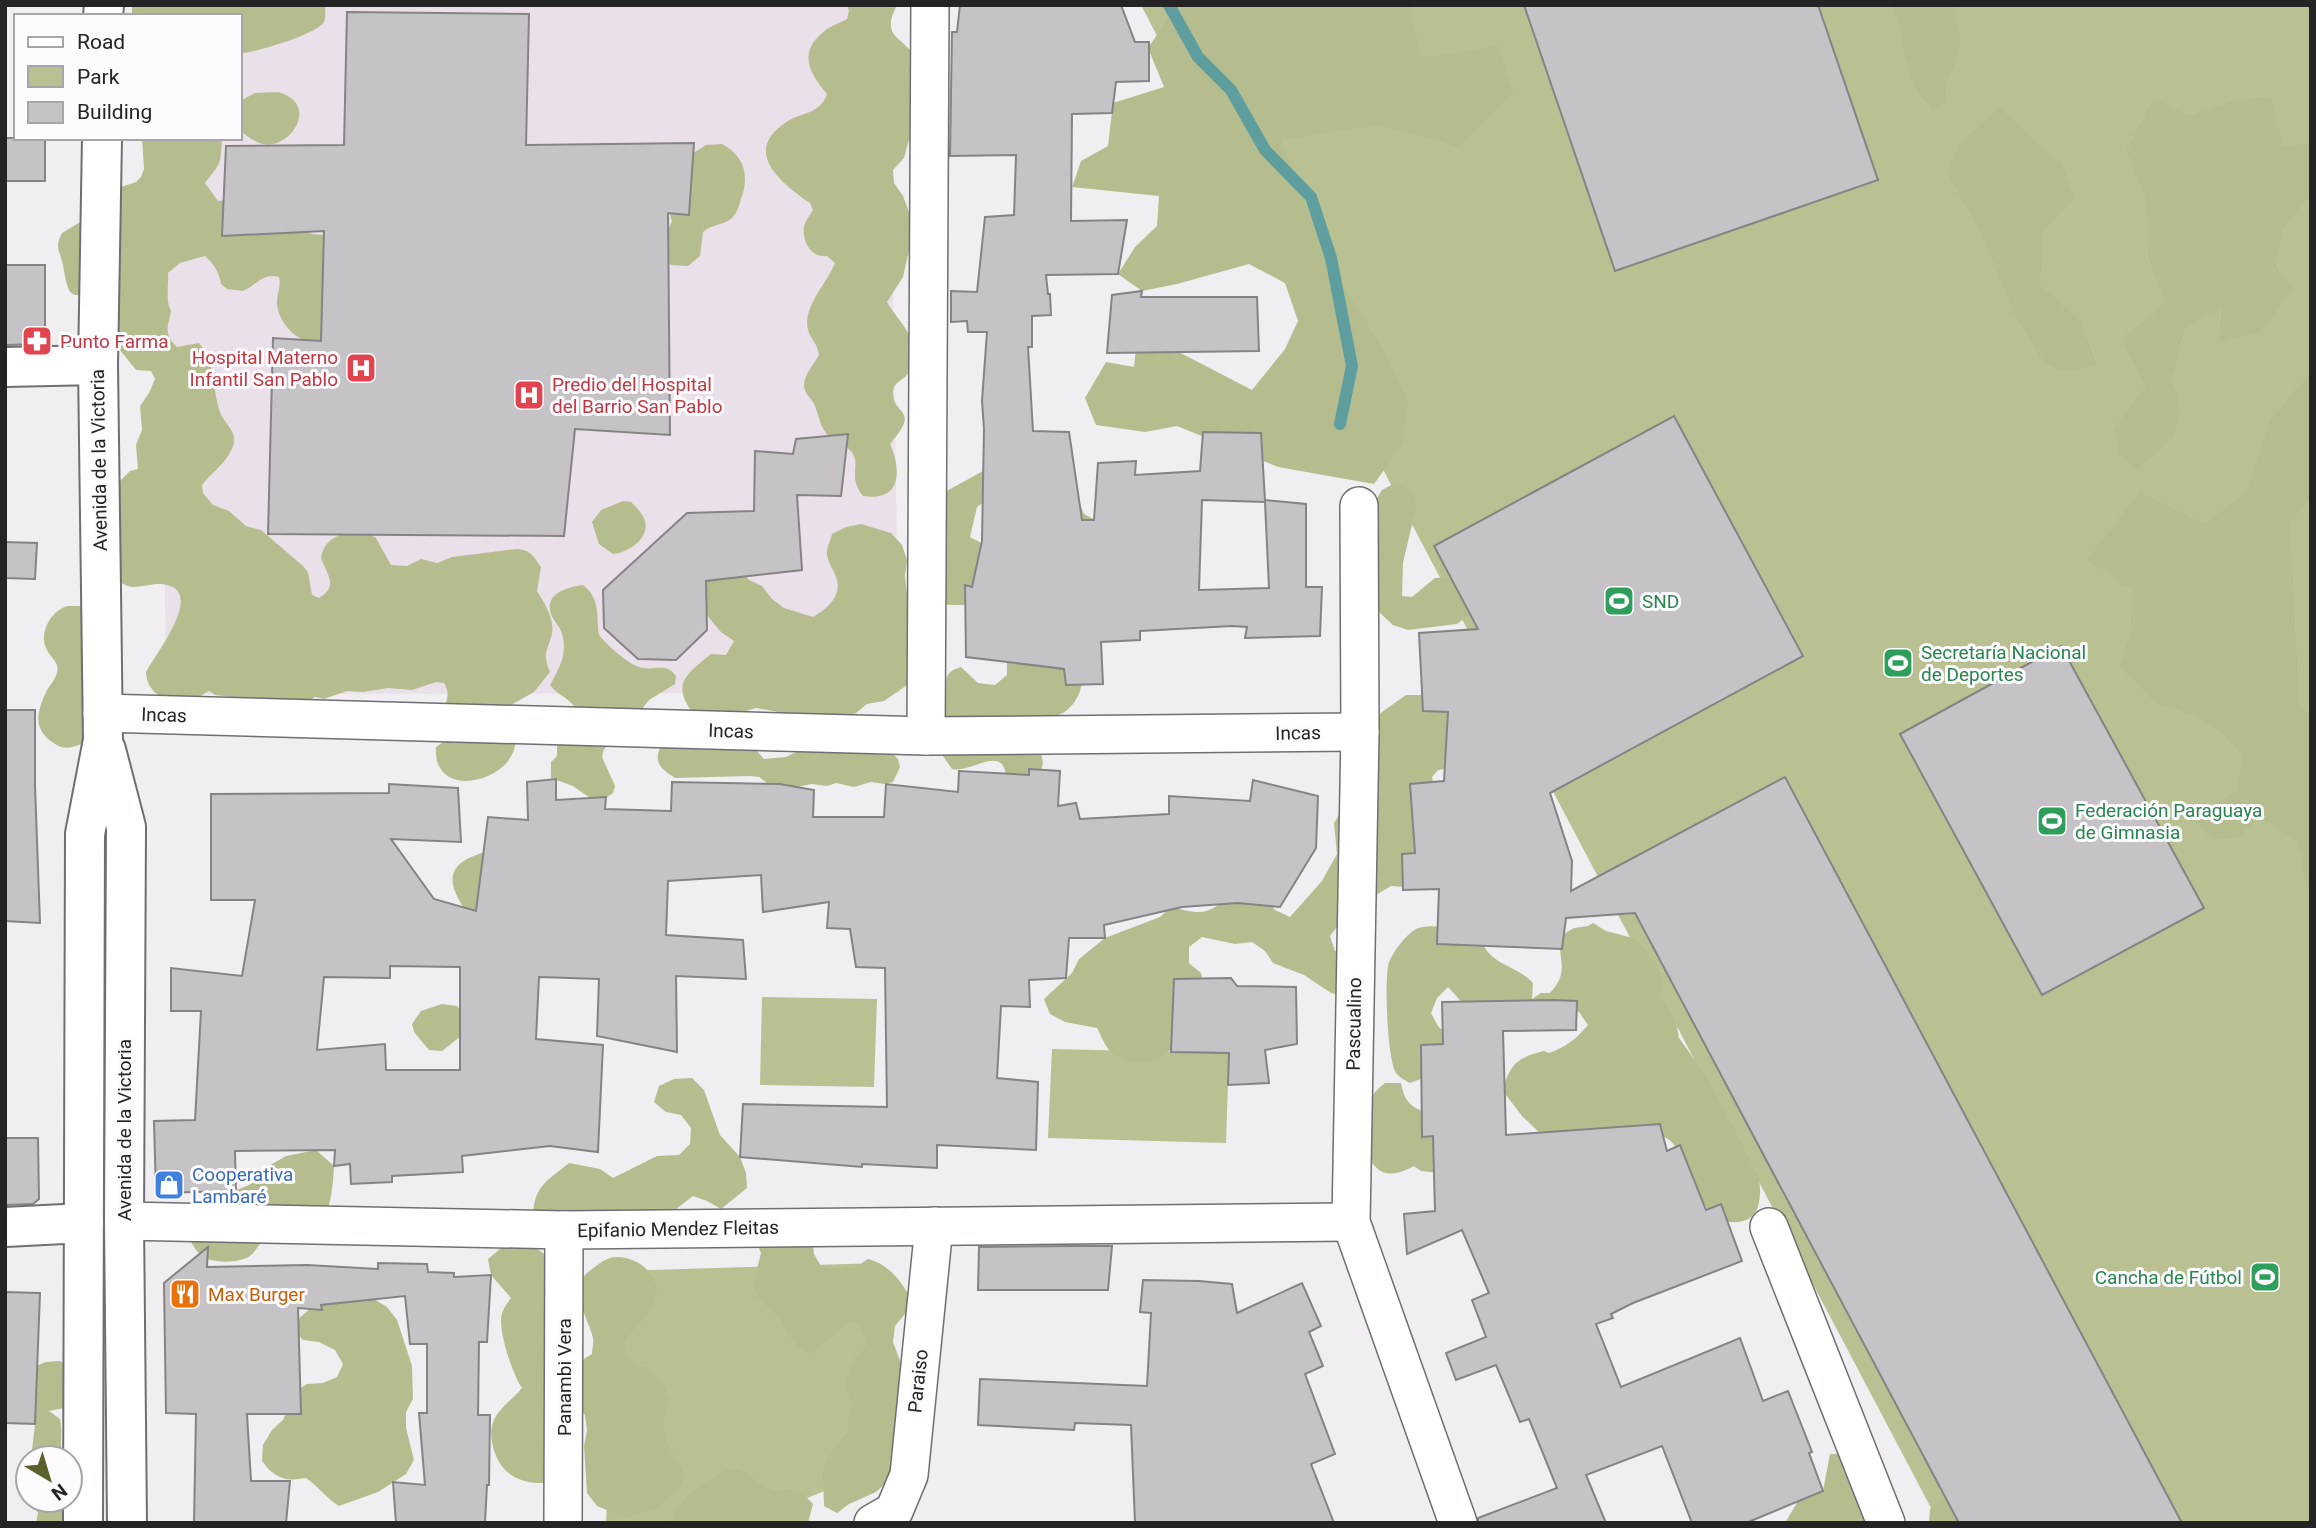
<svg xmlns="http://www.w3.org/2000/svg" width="2316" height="1528" viewBox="0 0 2316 1528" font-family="Roboto,sans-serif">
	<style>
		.built { fill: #eae0e9 }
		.green { fill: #b9c193 }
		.forest { fill: #b5bd8e }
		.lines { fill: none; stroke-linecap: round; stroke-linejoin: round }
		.stream { stroke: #5f9e9f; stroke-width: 12 }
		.building { fill: #c6c3c6; stroke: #868385; stroke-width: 2; fill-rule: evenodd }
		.minor-casing { stroke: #716e71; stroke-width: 40 }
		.tertiary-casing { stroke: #716e71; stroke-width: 42 }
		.secondary-casing { stroke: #716e71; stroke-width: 42 }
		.minor { stroke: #fff; stroke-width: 37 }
		.tertiary { stroke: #fff; stroke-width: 38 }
		.secondary { stroke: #fff; stroke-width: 38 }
		.labels { text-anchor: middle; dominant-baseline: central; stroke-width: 6; stroke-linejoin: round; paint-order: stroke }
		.health-label { font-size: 19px; fill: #be3a42; stroke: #fefbfe; text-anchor: start }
		.street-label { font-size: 19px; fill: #252425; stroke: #fefbfe }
		.leisure-label { font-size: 19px; fill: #27864d; stroke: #fefbfe; text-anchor: start }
		.shop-label { font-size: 19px; fill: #366cbe; stroke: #fefbfe; text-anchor: start }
		.food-label { font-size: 19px; fill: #c56008; stroke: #fefbfe; text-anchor: start }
	</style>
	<rect width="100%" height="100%" fill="#f1eef1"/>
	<path class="built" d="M159 5H889L899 693 166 694 160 138H240V16Z"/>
	<g class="green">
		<path d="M1141 5H2311V1523H1939L1311 333Z"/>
		<path d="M762 997 877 999 874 1087 760 1085Z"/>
		<path d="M1052 1049 1229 1053 1226 1143 1048 1138Z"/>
		<path d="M880 1263 871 1472 746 1523H606L618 1271Z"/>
	</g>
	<g class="forest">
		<path d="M132 5H325C325 10 326 17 324 22 317 34 257 52 242 53H240V16H132Z"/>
		<path d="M847 5H897C880 38 902 35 916 58L921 114 908 143 904 158 893 170 894 183 903 196 909 212 912 237 903 277 887 302C899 323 929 347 907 375 902 381 894 382 893 391 892 417 922 407 890 444 902 471 901 502 863 496 848 477 860 467 853 454 849 446 838 444 831 438 819 428 820 417 814 404 810 397 804 393 804 385 804 375 814 364 819 355 817 342 811 340 808 330 802 307 828 282 835 263L827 256C811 258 802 241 804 227 805 221 810 215 813 210L810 203C779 182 741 150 788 121 803 112 820 114 827 94 807 71 798 50 827 29 833 25 840 23 847 19L849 11Z"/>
		<path d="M1191 5H1410L1421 58 1499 46 1513 93 1459 147 1378 125 1281 140 1327 260 1381 345 1408 401 1403 444 1374 484 1278 467 1177 426 1145 432 1096 425 1085 398 1106 362 1134 367 1138 331 1252 390 1285 349 1298 321 1285 283 1249 264 1177 284 1142 291 1118 274 1135 247 1157 226 1159 196 1072 187 1081 161 1108 146 1113 103 1164 87 1148 48 1172 13Z"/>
		<path d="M1893 5H1955L1960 40 1958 57 1945 85 1946 102 1933 110C1903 81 1905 42 1893 5Z"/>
		<path d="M279 92C286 95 294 98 297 105 307 123 283 148 264 144 255 143 247 136 240 131V101L255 93Z"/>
		<path d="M2271 97 2283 147 2311 142V194L2283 228 2276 267 2293 290 2261 332 2220 342 2221 308 2201 318 2184 330 2172 379 2181 410 2173 437 2137 470 2119 452 2113 430 2146 386 2121 340 2165 303 2149 259 2145 196 2126 151 2154 98 2190 116 2233 101Z"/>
		<path d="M2000 108 2037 144 2062 162 2074 199 2043 231 2040 285 2081 321 2097 366 2062 371 2043 362 2014 313 1980 231 1947 173 1961 141Z"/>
		<path d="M142 138H222C220 166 222 161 205 183L218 201 227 200 300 228C310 236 318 235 330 234L347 248 321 341C315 341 310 342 304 340 289 334 276 316 277 300 278 291 281 286 279 277 264 272 256 285 243 291L227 289 221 284C219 272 214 264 205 256L180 263 168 273C169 285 165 300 171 311 168 328 163 333 177 347L199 343C216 362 212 389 220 412 224 424 238 431 233 446 227 463 212 472 202 485L203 493 213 505 229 511 246 526 261 530 303 566 308 572 312 595 319 598C339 586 327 575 321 558 325 536 343 533 362 530L376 538 391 565 407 566 421 559 437 563 452 557 517 549C531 550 534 557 541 567L537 591C544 602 555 620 552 634 547 653 542 652 550 672L534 692 506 708C509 719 516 734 515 745 510 783 432 801 436 747L448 739C447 731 442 719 444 710 446 699 451 695 444 683L436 682 412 690 388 688 363 692 347 691 324 699 315 697 300 705 275 699 266 701 224 696 215 695 209 691C204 693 199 698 193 699 172 705 147 697 146 672 155 654 213 583 156 584 142 585 132 591 120 582L107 503 119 482 130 471 138 469 136 445 142 430 140 406 149 393 155 379 151 371 136 370 116 345 104 292C69 298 69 300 63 265 60 251 54 248 62 233L82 221 106 192 136 182 141 177 144 169Z"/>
		<path d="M722 144C744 155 750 176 741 199 739 206 737 213 732 218 723 226 711 224 703 232L700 256 688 266 671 265 666 259V235L672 221 668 207 687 157 706 145Z"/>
		<path d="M2311 372V496L2290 524 2299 705 2311 715V895L2305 881 2298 842 2260 816 2239 837 2213 839 2195 822 2215 804 2236 792 2243 756 2220 731 2190 714 2155 703 2120 666 2131 630 2132 587 2118 584 2109 573 2086 561 2140 492 2205 524 2246 492 2270 420Z"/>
		<path d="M985 470 990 498 977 507 970 537 983 544 1078 499 1084 514 1105 525 963 605H948L942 601 941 494Z"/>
		<path d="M1395 483 1409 489 1417 503 1403 563 1402 596 1412 597 1435 578 1450 577 1471 613 1457 624 1408 630 1393 625 1380 613 1374 599V503L1382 490Z"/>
		<path d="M623 501 631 502C636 507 643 514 645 521 650 539 627 553 613 554L599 544 592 522 601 510Z"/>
		<path d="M861 524 891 533 902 545 907 560 905 576 910 624V683L884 701 867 704 856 713 841 718 806 717 756 708 742 712 727 719 695 716C671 685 684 676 711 654L726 655 734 641 721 632 700 607 706 578 739 568 749 580 762 586 772 599 784 608 813 617C827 609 843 596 836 577 833 568 826 561 827 550 828 545 831 539 832 534L846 527Z"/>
		<path d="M583 585C601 599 596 615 599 635 607 645 627 663 639 667 654 672 665 661 676 676L675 684 649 700 642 709 643 714 604 749 602 757 615 786 613 793 601 801 593 800 573 786 551 778V762L557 756V741L574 706C567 697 556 694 550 685 558 671 567 655 563 638 562 628 554 622 551 614 544 593 568 587 583 585Z"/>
		<path d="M67 606H84L85 742C76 747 65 751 55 744 33 730 36 714 46 692 49 686 55 680 57 673 60 663 51 658 47 650 38 633 51 611 67 606Z"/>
		<path d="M1020 635 1081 679C1084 691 1071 712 1058 715 1051 717 1042 716 1034 717L1043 763 1039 779 1006 782C1007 740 971 774 952 769L943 756 948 740 936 721C939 712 944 702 945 693 948 679 942 673 961 667L978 683 995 685 1007 675V659Z"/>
		<path d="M1406 695H1422L1451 708 1469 765 1438 770 1432 777 1434 785 1427 861 1406 887 1391 886 1376 895 1369 909 1340 923 1330 936 1335 951H1351L1347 997 1331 993 1304 975 1273 963 1265 951 1252 942 1235 944 1202 937 1189 947V963L1201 973 1204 989C1196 1005 1184 1034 1173 1047 1159 1064 1134 1068 1115 1055 1106 1050 1102 1037 1097 1028L1065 1022 1050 1014 1044 999 1072 973 1079 959 1105 938 1160 917 1171 907C1207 916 1208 914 1235 891L1266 898 1275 910 1290 917 1322 881 1337 854 1334 823 1343 809 1371 725 1382 712Z"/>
		<path d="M664 740 749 742 764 759 786 757 800 750 878 748 893 754 898 759 900 767 893 782 885 784 871 782 854 787 836 783 827 786 812 784 787 789 771 786 759 777 750 776 675 778C656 766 653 759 664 740Z"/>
		<path d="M489 851 481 912H466C444 878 447 862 489 851Z"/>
		<path d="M1593 923 1606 931 1637 939 1657 965 1662 980 1661 996 1676 1022 1679 1038 1707 1077 1758 1175C1760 1185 1761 1192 1759 1202 1758 1211 1752 1219 1743 1221 1692 1233 1694 1149 1664 1137 1651 1132 1574 1146 1556 1148L1522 1116 1503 1091C1509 1064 1519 1057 1544 1051L1549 1053C1566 1047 1576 1039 1588 1025L1579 1012 1563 1006 1470 1011 1448 987 1437 998 1431 1013 1438 1026 1449 1037 1426 1077 1410 1083C1406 1081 1400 1078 1397 1074 1387 1064 1384 976 1389 962 1394 951 1405 935 1416 929 1432 921 1463 932 1480 936 1482 940 1484 947 1487 951 1499 966 1521 969 1533 983L1532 999 1541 993H1550C1570 972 1558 961 1560 936L1574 928 1588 926Z"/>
		<path d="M442 1004 457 1006 463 1013 461 1036 442 1051 429 1050 414 1032 412 1024 421 1011Z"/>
		<path d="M692 1078 704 1090 720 1135 740 1157 746 1173 747 1188 721 1209 707 1201 693 1196 667 1216 533 1215C534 1186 548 1180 569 1163L600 1169 613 1178 657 1156 679 1155 690 1144 691 1128 681 1115 666 1112 654 1102 659 1086 674 1079Z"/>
		<path d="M1385 1083H1401C1405 1104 1412 1107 1431 1115L1438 1173 1421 1171 1414 1166C1390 1179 1377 1176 1366 1152 1385 1119 1350 1110 1385 1083Z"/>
		<path d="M316 1150 334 1166C333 1192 328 1238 297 1244 287 1245 274 1238 265 1241 258 1243 256 1252 250 1256 239 1263 220 1263 208 1259 199 1256 194 1247 189 1239L196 1210 209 1201 249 1185 272 1164 286 1156Z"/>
		<path d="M812 1236 814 1254 822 1268H854L868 1259C890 1265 901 1281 911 1299L905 1314 895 1326 893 1342 905 1374V1419L888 1481 876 1492 849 1504 837 1513 824 1506 823 1473 828 1457 847 1432 851 1401 844 1386 853 1361 864 1349 866 1341 858 1324 850 1321 811 1354 798 1347 788 1334 781 1320 759 1299 753 1285 761 1253 755 1239Z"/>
		<path d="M516 1243C534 1245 544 1251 555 1266L579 1362 592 1354C592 1349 594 1342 593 1338 588 1318 575 1303 582 1281 583 1276 587 1273 592 1269 597 1265 604 1260 610 1258 631 1252 662 1273 656 1296 652 1316 633 1327 623 1344L629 1358 656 1376 666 1389 670 1405C654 1433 673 1449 685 1476L678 1490 654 1509 626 1518 597 1506 587 1493 584 1446 587 1430 585 1415 574 1403 545 1483C518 1484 500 1473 493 1447 491 1439 490 1428 494 1420 500 1407 513 1399 522 1388 513 1375 497 1329 502 1313 504 1308 508 1302 511 1298L491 1275 488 1259 500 1249Z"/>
		<path d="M374 1299 387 1307 397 1320 412 1366 413 1399 406 1412V1428L414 1460 406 1474 378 1492 339 1506C326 1498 318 1486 306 1478 286 1482 274 1478 262 1461L263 1445 272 1430 283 1420 294 1392 307 1384 323 1383 337 1377 343 1364 335 1350 319 1342 303 1340 292 1328C313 1296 339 1300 374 1299Z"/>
		<path d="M60 1361 72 1369 77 1398 64 1408 49 1411 60 1419C63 1433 59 1445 63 1458H31L36 1417 31 1369 45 1362Z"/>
		<path d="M1830 1454H1863L1882 1523H1785L1798 1501 1823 1491Z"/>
		<path d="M728 1469C733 1469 740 1470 745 1472 753 1476 758 1485 768 1488 789 1497 791 1480 813 1504L808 1523H670C678 1497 706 1481 728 1469Z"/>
		<path d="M1941 1499 1956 1500 1969 1523H1929L1930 1509Z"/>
		<path d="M31 1500H70L83 1523H36L38 1513Z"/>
	</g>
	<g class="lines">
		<path class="stream" d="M1169 5 1198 57 1231 90 1265 150 1311 197 1331 258 1352 366 1340 424"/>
	</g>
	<g class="building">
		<path d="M960 5H1121L1135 42H1149V81L1116 82 1112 113 1072 114 1071 221 1127 220 1118 274 1046 275 1048 294H1050L1051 315 1032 316V347H1028L1033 431 1069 432 1082 520H1094L1098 463 1136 461 1135 475 1200 471 1203 432 1261 433 1265 500 1306 504V587H1322L1320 636 1245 638 1247 627 1232 626 1140 631V640L1101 642 1103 684 1066 685 1064 669 966 657 965 585 972 587 982 541 984 429 982 401 987 332H968L967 321 951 322V291L977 292 985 217 1014 215 1016 155 950 156 952 32H957ZM1202 500 1265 502 1269 588 1199 590Z"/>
		<path d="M1524 5H1818L1878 180 1615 271Z"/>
		<path d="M347 12 529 14 526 145 694 143 689 215 668 213 670 435 575 429 564 536 268 534 273 338 321 341 324 231 222 236 226 146 344 145Z"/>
		<rect x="5" y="138" width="40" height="43"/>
		<path d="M5 265H45V344L5 345Z"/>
		<path d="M1142 291 1141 297H1257L1259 351 1107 353 1112 295Z"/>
		<path d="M1674 416 1803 656 1550 793 1572 861 1571 891 1785 777 2182 1523H1959L1635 913 1566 918 1562 949 1437 944 1439 889 1403 890 1402 854 1415 853 1410 784 1444 781 1448 712 1423 711 1419 633 1478 629 1434 546Z"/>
		<path d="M848 434 841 496 797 495 802 570 706 581 707 630 676 660 638 659 604 628 603 590 687 513 754 511 755 451 793 454 796 439Z"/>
		<path d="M5 542 37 543 35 579 5 578Z"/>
		<path d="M2061 646 2204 908 2042 995 1900 734Z"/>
		<path d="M5 710H35V786L40 923 5 921Z"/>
		<path d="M1029 769 1060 771 1058 806 1076 803 1080 819 1169 814V796L1250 801 1253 780 1318 796 1316 848 1280 907 1238 903 1182 907 1104 925 1105 938H1069L1066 978 1029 980 1030 1007 1001 1006 997 1078 1038 1082 1036 1150 937 1145V1168L862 1164V1167L740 1157 743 1104 887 1107 885 968 856 967 850 929 827 928 829 902 763 912 761 875 668 881 666 935 743 940 746 979 676 976 677 1052 597 1036 599 979 539 977 536 1039 603 1045 598 1152 550 1146 462 1156 463 1172 392 1176V1182L351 1184 350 1164 334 1166 335 1150 235 1151 236 1191 156 1193 154 1121 195 1120 201 1011H171V968L242 976 255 900H211V794L389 793V784L458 788 461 842 391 839 434 899 476 911 488 817 528 820 527 782 556 779V800L606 797 605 809 671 811 672 782 780 784 814 790 813 817H884L886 784 958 792 959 771 1029 775ZM390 966 460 967V1070H386L385 1044 317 1050 324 977 390 978Z"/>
		<path d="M1231 978 1237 986 1296 987 1297 1044 1265 1050 1269 1083 1228 1085 1229 1053 1171 1052 1174 979Z"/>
		<path d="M1554 1000 1577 1001 1576 1030 1503 1031 1506 1135 1660 1124 1667 1151 1680 1145 1706 1210 1721 1204 1742 1261 1633 1303 1611 1314 1613 1318 1596 1324 1621 1387 1740 1338 1763 1401 1788 1391 1812 1452 1809 1453 1823 1491 1746 1523H1692L1662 1446 1586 1475 1606 1523H1478V1518L1557 1488 1529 1419 1520 1422 1496 1365 1456 1380 1446 1353 1486 1337 1472 1300 1489 1293 1462 1230 1407 1254 1404 1214 1435 1211 1433 1136 1422 1137 1421 1045 1443 1044 1442 1002Z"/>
		<path d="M5 1138H38L39 1199 33 1204 5 1205Z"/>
		<path d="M1073 1246H1112L1108 1290H978L979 1247Z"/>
		<path d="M208 1247 207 1267 307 1265 378 1269V1263L427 1264 428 1272 454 1273V1277L491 1275 487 1342H479L478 1415H490L489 1485H487L485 1523H396L393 1482 425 1485 419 1413H427V1344H410L405 1296 321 1305 322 1310 298 1308 301 1414H247L251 1481H290L286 1523H194L196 1414 166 1413 164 1283Z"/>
		<path d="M1143 1280 1199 1281 1232 1284 1237 1313 1302 1283 1321 1326 1309 1332 1323 1366 1305 1374 1335 1454 1311 1464 1334 1523H1135L1131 1425 1075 1423 1074 1430 978 1425 980 1379 1147 1386 1151 1313 1140 1312Z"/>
		<path d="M5 1292 40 1293 35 1424 5 1423Z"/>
	</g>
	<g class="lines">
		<g class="minor-casing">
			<g id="minor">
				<path d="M1359 506 1360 732 1351 1222 1458 1523"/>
				<path d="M102 713 926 736 1360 732"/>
				<path d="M926 736 930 5"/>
				<path d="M124 1221 564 1230 1351 1222"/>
				<path d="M1769 1227 1886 1523"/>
				<path d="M563 1523 564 1230"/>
				<path d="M873 1523 894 1511 909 1475 934 1226"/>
			</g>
		</g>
		<g class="tertiary-casing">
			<g id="tertiary">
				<path d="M5 367 98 365"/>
				<path d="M5 1227 84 1223"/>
			</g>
		</g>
		<g class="secondary-casing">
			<g id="secondary">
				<path d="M103 16 104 5"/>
				<path d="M106 750 126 827 124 1221 127 1523"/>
				<path d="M83 1523 85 834 103 740 98 365 102 138"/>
			</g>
		</g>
		<use href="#minor" class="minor"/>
		<use href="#tertiary" class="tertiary"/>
		<use href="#secondary" class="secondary"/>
	</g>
	<defs>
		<g id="pharmacy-square" transform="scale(1.575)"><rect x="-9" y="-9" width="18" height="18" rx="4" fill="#e0444e" stroke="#fefbfe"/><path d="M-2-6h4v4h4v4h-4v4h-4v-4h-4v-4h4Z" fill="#fff"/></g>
		<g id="hospital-square" transform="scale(1.575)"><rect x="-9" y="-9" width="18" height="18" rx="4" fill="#e0444e" stroke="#fefbfe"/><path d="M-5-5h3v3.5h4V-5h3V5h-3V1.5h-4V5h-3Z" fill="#fff"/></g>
		<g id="stadium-square" transform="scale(1.575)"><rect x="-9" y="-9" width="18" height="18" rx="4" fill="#2e9e5b" stroke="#fefbfe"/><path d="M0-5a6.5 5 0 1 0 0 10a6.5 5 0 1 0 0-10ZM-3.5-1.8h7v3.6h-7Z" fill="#fff"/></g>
		<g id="shop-square" transform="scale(1.575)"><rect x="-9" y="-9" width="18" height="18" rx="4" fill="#3f7fe0" stroke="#fefbfe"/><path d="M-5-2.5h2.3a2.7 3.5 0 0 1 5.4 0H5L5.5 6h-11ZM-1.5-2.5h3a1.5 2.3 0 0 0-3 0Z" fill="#fff"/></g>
		<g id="restaurant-square" transform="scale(1.575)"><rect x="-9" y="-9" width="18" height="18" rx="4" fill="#e8710a" stroke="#fefbfe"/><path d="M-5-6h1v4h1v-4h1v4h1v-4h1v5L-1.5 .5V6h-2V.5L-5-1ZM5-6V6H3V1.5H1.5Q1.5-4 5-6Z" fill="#fff"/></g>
	</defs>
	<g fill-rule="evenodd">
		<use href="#pharmacy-square" x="37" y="341"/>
		<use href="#hospital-square" x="361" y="368"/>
		<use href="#hospital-square" x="529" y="395"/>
		<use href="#stadium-square" x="1619" y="601"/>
		<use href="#stadium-square" x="1898" y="663"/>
		<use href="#stadium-square" x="2052" y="821"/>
		<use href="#shop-square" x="169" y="1185"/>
		<use href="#stadium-square" x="2265" y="1277"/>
		<use href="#restaurant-square" x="185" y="1294"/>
	</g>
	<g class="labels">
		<g class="health-label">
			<text x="60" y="341">Punto Farma</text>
			<text x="338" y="357" text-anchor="end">Hospital Materno<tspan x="338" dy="22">Infantil San Pablo</tspan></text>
			<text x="552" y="384">Predio del Hospital<tspan x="552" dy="22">del Barrio San Pablo</tspan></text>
		</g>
		<g class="street-label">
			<text transform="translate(99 460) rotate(-91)">Avenida de la Victoria</text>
			<text transform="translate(164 715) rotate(2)">Incas</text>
			<text transform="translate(731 731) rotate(2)">Incas</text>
			<text transform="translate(1298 733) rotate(-1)">Incas</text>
			<text transform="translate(1354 1024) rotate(-89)">Pascualino</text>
			<text transform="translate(124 1130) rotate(-90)">Avenida de la Victoria</text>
			<text transform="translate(678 1229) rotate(-1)">Epifanio Mendez Fleitas</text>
			<text transform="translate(564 1377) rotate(-90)">Panambi Vera</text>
			<text transform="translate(918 1381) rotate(-84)">Paraiso</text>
		</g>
		<g class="leisure-label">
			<text x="1642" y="601">SND</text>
			<text x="1921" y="652">Secretaría Nacional<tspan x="1921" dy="22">de Deportes</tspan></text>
			<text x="2075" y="810">Federación Paraguaya<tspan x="2075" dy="22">de Gimnasia</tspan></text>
			<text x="2242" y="1277" text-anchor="end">Cancha de Fútbol</text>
		</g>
		<g class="shop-label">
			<text x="192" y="1174">Cooperativa<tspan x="192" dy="22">Lambaré</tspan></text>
		</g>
		<g class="food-label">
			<text x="208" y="1294">Max Burger</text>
		</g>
	</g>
	<rect width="2316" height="1528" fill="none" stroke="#252425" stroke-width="14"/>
	<rect x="14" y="14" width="228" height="126" fill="#fefbfe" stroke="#a7a5a7" stroke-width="2"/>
	<rect x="28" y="37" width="35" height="10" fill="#ffffff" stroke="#a7a5a7" stroke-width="2"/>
	<text x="77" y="49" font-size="21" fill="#252425">Road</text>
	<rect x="28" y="66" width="35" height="21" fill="#b9c193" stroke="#a7a5a7" stroke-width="2"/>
	<text x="77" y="84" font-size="21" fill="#252425">Park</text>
	<rect x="28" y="102" width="35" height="21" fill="#c6c3c6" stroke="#a7a5a7" stroke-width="2"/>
	<text x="77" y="119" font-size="21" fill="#252425">Building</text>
	<g transform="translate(49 1479) rotate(142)"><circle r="33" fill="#fefbfe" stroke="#a7a5a7" stroke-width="2"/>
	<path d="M0-5L12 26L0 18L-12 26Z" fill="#5d5f2c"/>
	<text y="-10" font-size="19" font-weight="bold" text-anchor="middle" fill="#252425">N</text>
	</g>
</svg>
